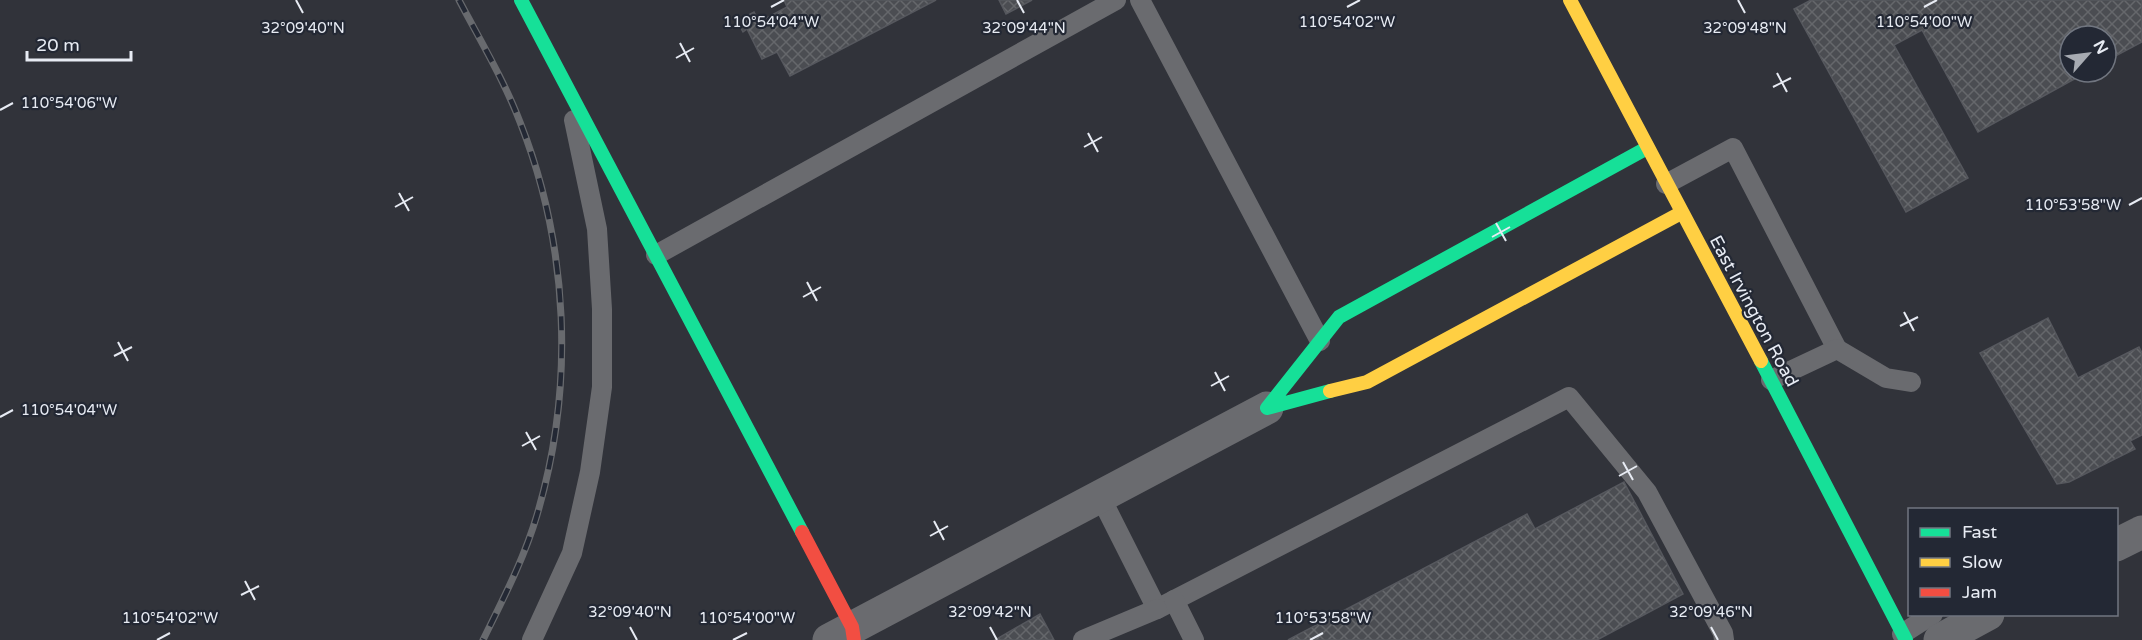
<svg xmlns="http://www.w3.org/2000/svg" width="2142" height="640" viewBox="0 0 2142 640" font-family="'Varela Round',sans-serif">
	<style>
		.building { fill: url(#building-cross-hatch); stroke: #56585e; stroke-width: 1.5 }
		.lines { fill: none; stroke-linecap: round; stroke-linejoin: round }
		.lane { stroke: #6a6b6f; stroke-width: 20 }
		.street { stroke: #6a6b6f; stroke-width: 33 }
		.fast { stroke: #16e098; stroke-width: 14 }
		.slow { stroke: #ffcf43; stroke-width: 14 }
		.jam { stroke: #f24e42; stroke-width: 14 }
		.rail-casing { stroke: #686a6e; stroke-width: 7 }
		.rail { stroke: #232834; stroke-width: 4.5; stroke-dasharray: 14; stroke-linecap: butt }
		.ticks { fill: none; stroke: #e7ebf3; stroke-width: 2 }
		.labels { text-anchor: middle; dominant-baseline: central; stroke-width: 4.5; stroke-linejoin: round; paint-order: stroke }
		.street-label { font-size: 18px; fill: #e7ebf3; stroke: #232834 }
		.ticks-label { font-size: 15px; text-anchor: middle; fill: #e7ebf3; stroke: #232834; stroke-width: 4.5; stroke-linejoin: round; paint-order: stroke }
	</style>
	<defs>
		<pattern id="building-cross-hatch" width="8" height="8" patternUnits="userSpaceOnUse" patternTransform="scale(1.5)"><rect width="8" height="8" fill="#4b4d52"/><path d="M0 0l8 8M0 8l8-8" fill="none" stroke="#65676b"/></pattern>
	</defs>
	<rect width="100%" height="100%" fill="#31333a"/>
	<g class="building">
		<path d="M784 0H936L790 76 777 52 762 59 747 29 743 32 737 21 754 12 759 22 787 7Z"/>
		<path d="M999 0H1032L1006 14Z"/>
		<path d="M1811 0H2142V42L2106 61V36H2070V72H2087L1978 132 1922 30 1894 45 1968 178 1906 212 1794 9Z"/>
		<path d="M2048 318 2078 378 2139 347 2142 353V435L2130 441 2135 449 2069 482 2057 484 1980 353Z"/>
		<path d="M1624 482 1683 594 1597 640H1288L1527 514 1535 529Z"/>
		<path d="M1040 614 1054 640H995Z"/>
	</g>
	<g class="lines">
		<g class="lane">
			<path d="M1140 0 1320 341"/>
			<path d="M1666 184 1733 148 1837 349"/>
			<path d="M656 255 1116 0"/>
			<path d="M1771 380 1837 349 1886 378 1911 382"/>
			<path d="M1100 496 1157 609 1569 397 1647 492 1723 633 1724 640"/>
			<path d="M1174 600 1194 640"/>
			<path d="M1902 634 1933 614"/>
			<path d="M532 640 572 553 590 472 602 387V309L597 229 574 120"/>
			<path d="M1083 640 1157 609"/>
		</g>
		<g class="street">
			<path d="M2116 545 2142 532"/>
			<path d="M829 640 1267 408"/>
			<path d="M1940 640 1988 614"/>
		</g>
		<g class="fast">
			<path d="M521 0 802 532"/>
			<path d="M1761 361 1906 640"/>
			<path d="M1330 391 1267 408 1339 317 1647 148"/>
		</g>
		<g class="slow">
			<path d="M1570 0 1761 361"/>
			<path d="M1330 391 1367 382 1681 213"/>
		</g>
		<path class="jam" d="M802 532 852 627 854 640"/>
		<g class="rail-casing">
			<path id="rail" d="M459 0C480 40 504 80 520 122 569 246 575 387 537 515 524 559 503 599 483 640"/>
		</g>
		<use href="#rail" class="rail"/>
	</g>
	<path class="ticks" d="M296 0 303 13M1017 0 1024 13M1738 0 1745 13M771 7 784 0M1347 7 1360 0M1924 7 1937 0M680 43 690 62M676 58 694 48M1777 73 1787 92M1773 87 1791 78M0 110 13 103M1088 133 1098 152M1084 147 1102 137M399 193 409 211M2129 205 2142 198M395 207 413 197M1496 223 1506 241M1492 237 1510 227M807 282 817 301M803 297 821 287M1904 312 1914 331M1900 326 1918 317M118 342 128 361M114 356 132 347M1215 372 1225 391M1211 386 1229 376M0 417 13 410M526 432 536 450M522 446 540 436M1623 462 1633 480M1619 476 1637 466M934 521 944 540M930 536 948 526M245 581 255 600M241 595 259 586M630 627 637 640M990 627 997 640M1711 627 1718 640M157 640 170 633M733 640 747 633M1310 640 1323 633"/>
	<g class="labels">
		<g class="street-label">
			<text transform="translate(1754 311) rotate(62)">East Irvington Road</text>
		</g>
	</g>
	<g class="ticks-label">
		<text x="771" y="27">110°54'04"W</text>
		<text x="1347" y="27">110°54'02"W</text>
		<text x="1924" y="27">110°54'00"W</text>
		<text x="303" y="33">32°09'40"N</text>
		<text x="1024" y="33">32°09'44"N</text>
		<text x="1745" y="33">32°09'48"N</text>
		<text x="69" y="108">110°54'06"W</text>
		<text x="2073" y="210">110°53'58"W</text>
		<text x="69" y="415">110°54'04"W</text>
		<text x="630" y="617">32°09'40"N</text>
		<text x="990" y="617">32°09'42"N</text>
		<text x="1711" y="617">32°09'46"N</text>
		<text x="170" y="623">110°54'02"W</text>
		<text x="747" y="623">110°54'00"W</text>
		<text x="1323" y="623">110°53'58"W</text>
	</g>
	<rect x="1908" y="508" width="210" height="108" fill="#232834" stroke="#717680" stroke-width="1.5"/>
	<rect x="1920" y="528" width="30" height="9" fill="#16e098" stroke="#717680" stroke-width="1.5"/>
	<text x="1962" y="538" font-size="18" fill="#e7ebf3">Fast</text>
	<rect x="1920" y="558" width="30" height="9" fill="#ffcf43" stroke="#717680" stroke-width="1.5"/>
	<text x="1962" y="568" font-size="18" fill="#e7ebf3">Slow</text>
	<rect x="1920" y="588" width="30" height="9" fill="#f24e42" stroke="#717680" stroke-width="1.5"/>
	<text x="1962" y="598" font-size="18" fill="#e7ebf3">Jam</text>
	<g transform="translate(2088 54) rotate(62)"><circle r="28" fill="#232834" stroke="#717680" stroke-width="1.5"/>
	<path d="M0-4.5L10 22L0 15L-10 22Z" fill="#a7abb2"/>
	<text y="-9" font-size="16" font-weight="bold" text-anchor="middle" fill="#e7ebf3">N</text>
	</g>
	<path d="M27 51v9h104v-9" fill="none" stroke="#e7ebf3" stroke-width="3"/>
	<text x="36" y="51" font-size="18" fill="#e7ebf3" stroke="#232834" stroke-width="4.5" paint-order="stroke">20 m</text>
</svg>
